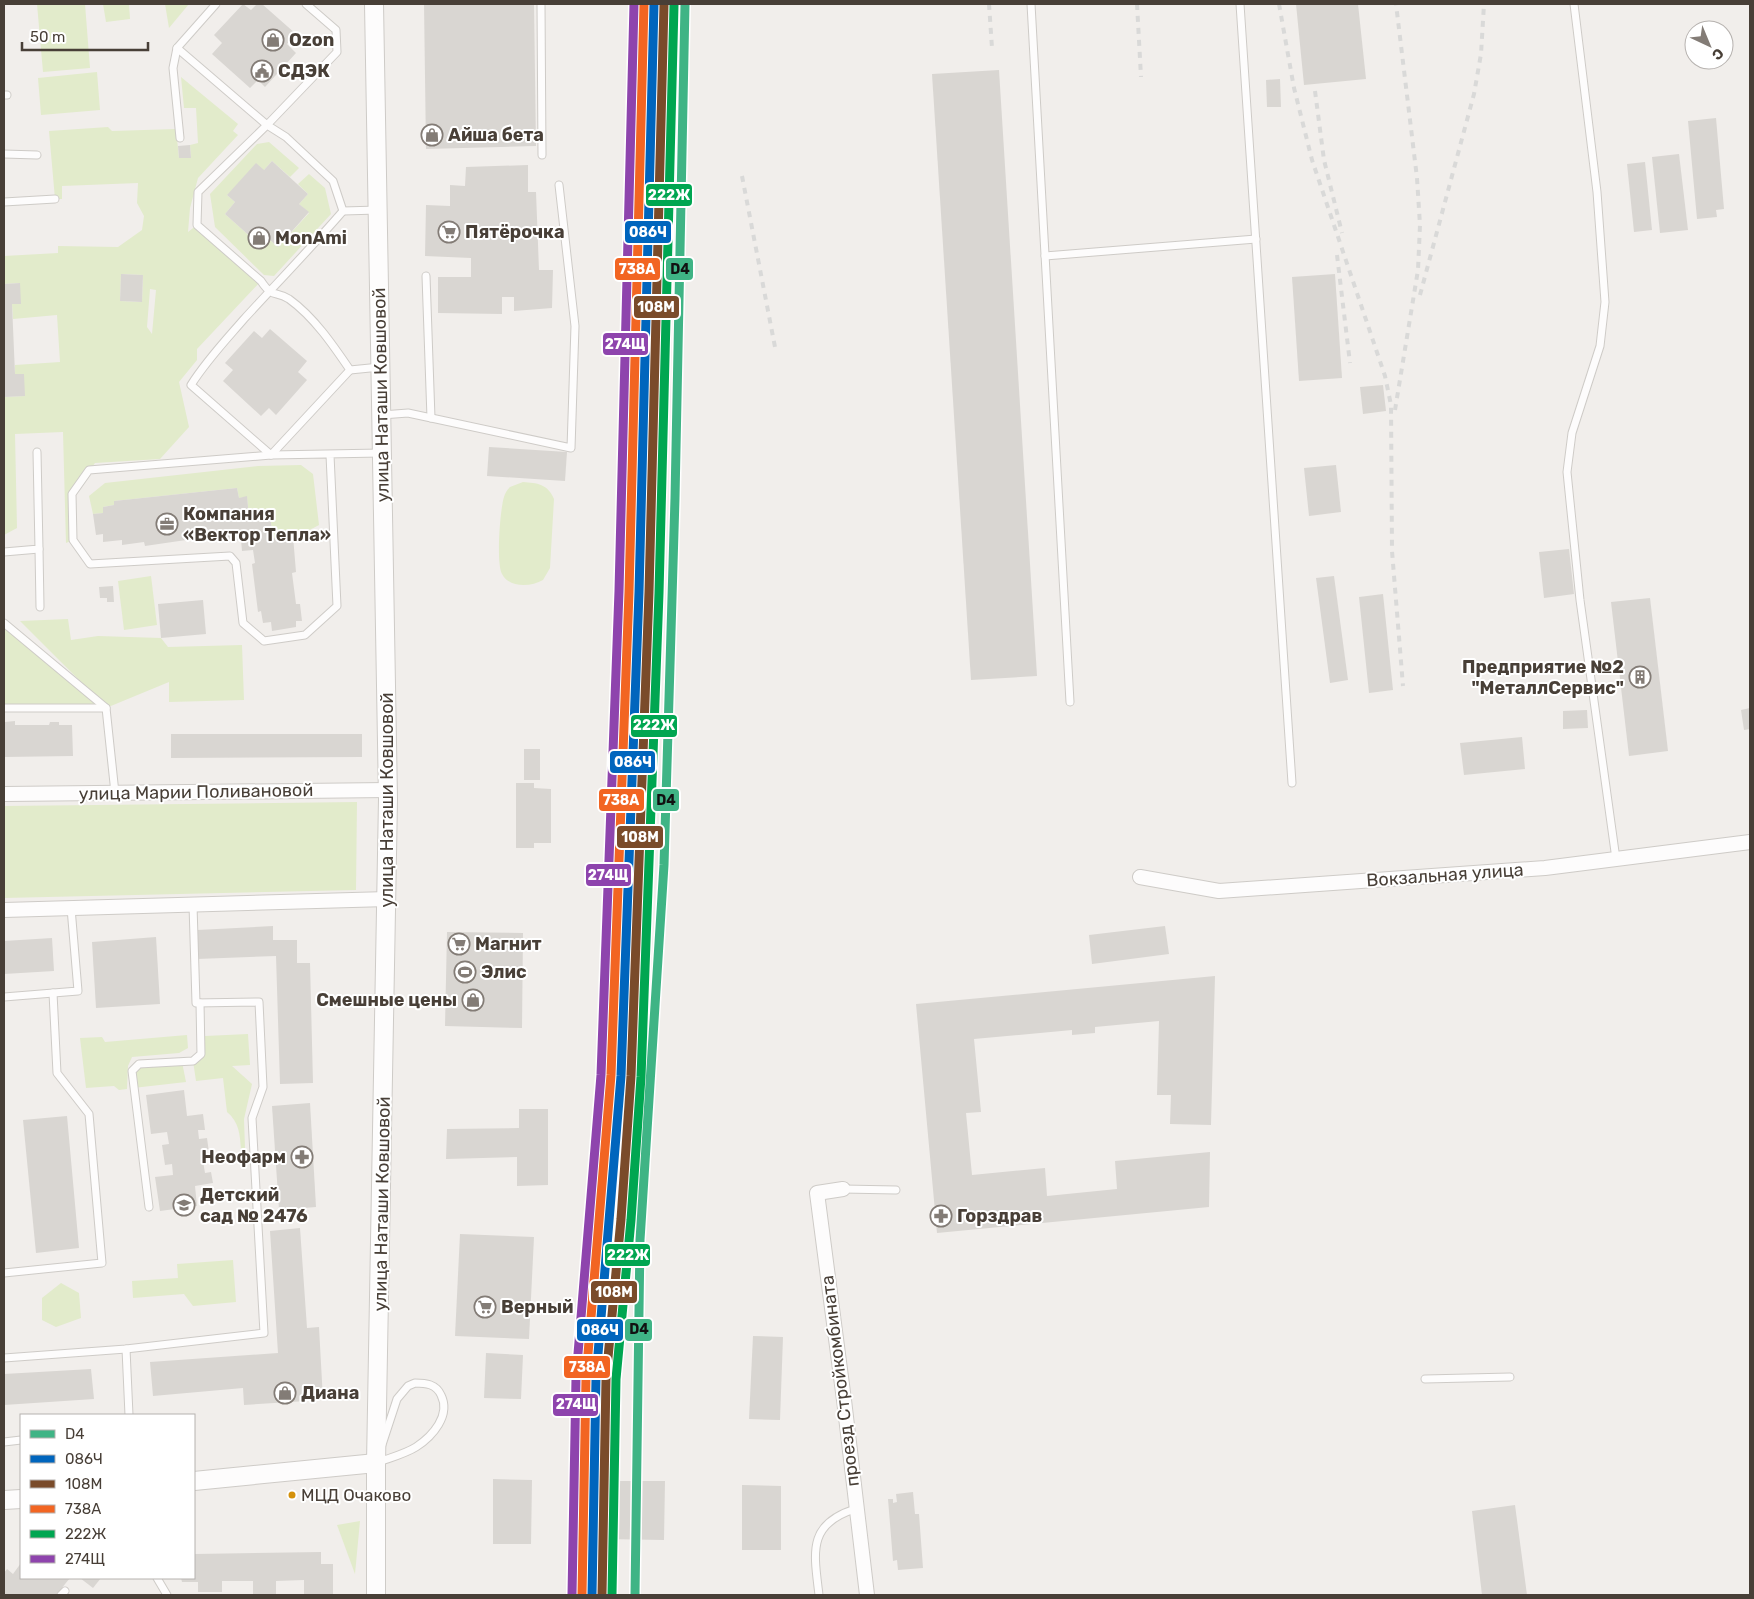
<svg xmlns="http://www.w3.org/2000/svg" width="1754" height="1599" viewBox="0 0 1754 1599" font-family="Rubik,sans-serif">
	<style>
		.green { fill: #e2ebcb; fill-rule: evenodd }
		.building { fill: #d9d6d2 }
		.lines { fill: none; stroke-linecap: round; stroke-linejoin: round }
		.service-casing { stroke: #cecbc7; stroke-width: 9 }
		.minor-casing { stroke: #cecbc7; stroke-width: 16 }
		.tertiary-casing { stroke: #cecbc7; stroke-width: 20 }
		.service { stroke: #fdfcfc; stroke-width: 7 }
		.minor { stroke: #fdfcfc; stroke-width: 14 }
		.tertiary { stroke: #fdfcfc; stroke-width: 18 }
		.rail { stroke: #d9d9d8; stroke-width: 4; stroke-dasharray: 6 6; stroke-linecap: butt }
		.rail-1-casing { stroke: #fff; stroke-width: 12 }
		.rail-2-casing { stroke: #fff; stroke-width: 12 }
		.rail-3-casing { stroke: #fff; stroke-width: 12 }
		.rail-4-casing { stroke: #fff; stroke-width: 12 }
		.rail-5-casing { stroke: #fff; stroke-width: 12 }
		.rail-6-casing { stroke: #fff; stroke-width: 12 }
		.rail-1 { stroke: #3fb485; stroke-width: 9 }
		.rail-2 { stroke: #0065bd; stroke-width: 9 }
		.rail-3 { stroke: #7a4b2a; stroke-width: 9 }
		.rail-4 { stroke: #f26522; stroke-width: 9 }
		.rail-5 { stroke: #00a651; stroke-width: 9 }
		.rail-6 { stroke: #8e44ad; stroke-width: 9 }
		.bus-dot { fill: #d4910b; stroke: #fff; stroke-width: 2 }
		.labels { text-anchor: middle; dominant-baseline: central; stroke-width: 4; stroke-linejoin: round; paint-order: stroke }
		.bus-label { font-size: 17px; fill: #483f37; stroke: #fff; text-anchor: start }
		.poi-label { font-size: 18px; font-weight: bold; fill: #483f37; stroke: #fff; text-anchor: start }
		.street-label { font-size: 18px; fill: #483f37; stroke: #fff }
		.line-badge { stroke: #fff; stroke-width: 2 }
		.badge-label { font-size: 14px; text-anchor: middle; font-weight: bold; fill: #fff }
		.pale-badge-label { font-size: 14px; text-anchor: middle; font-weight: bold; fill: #111 }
	</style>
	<rect width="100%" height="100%" fill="#f1eeeb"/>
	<g class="green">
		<path d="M37 4H85L90 68 43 72Z"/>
		<path d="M103 4H129L130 19 106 22Z"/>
		<path d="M165 4H189L169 28Z"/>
		<path d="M97 72 100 110 41 115 38 78Z"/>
		<path d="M181 77 238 124 233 131 238 135 198 178 190 208 188 232 197 225 261 281 197 349V360L179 382 189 427 160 459 95 463 72 494 73 540 66 543 63 432 15 434 17 528 4 535V397L25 396 15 374V365L60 362 57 315 13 319 12 304H20L19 283 4 284V256L58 253V246L118 247 142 230 144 216 137 203 138 183 62 186V199H55L49 131 108 127 112 131 176 129 179 158H191L190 145 198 143 196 108H184ZM121 274 143 275 142 302 120 301ZM150 289 156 290 152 334 147 327Z"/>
		<path d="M269 142 299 168 290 177 272 161 264 170 227 195 235 202 225 214 263 248 270 240 278 247 309 213 299 204 308 194 298 184 309 174 325 188 331 214 274 276 264 275 215 227 210 194 257 144Z"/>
		<path d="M301 465 313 474 319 525C304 534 290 536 273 538L270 515 249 518 247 497 239 498 237 488 114 501V505L103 507V513L93 514 89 496 105 483 258 466Z"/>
		<path d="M523 482C537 483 548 484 554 499L550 568 543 580C531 587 509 588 502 574 496 564 500 509 504 497 505 493 507 490 510 487Z"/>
		<path d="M151 576 157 625 124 630 118 581Z"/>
		<path d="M68 619 71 640 98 636 161 638 168 647 242 645 244 700 169 702V682L106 708H4V623L101 702 20 621Z"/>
		<path d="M357 802 356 890 4 898V806Z"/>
		<path d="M201 1034 205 1036 248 1034 250 1065 232 1066 252 1084 244 1119 245 1148 241 1150C240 1134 239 1122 227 1112L223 1078 196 1081 193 1061 201 1054Z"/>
		<path d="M187 1035 188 1048 179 1053 132 1057 128 1066 127 1089 119 1090 114 1086 86 1088 80 1038 102 1037 105 1042Z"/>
		<path d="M182 1062 186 1082 133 1088 132 1071 139 1064Z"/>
		<path d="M233 1260 236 1302 193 1306 184 1294 133 1298 132 1281 178 1278 177 1264Z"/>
		<path d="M61 1283 79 1293 81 1318 56 1327 42 1320V1298Z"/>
		<path d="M360 1521 355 1574 337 1525Z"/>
	</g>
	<g class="building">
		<path d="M243 4 251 10 257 4H262L296 34 287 44 296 53 265 87 258 80 250 88 212 54 222 43 214 35Z"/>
		<path d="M424 4H534L536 146 426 149Z"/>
		<path d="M1296 4H1358L1366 79 1304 85Z"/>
		<path d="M999 70 1037 676 971 680 932 74Z"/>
		<path d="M1280 79 1281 107H1267L1266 80Z"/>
		<path d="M1716 118 1724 209 1716 210 1717 217 1697 219 1688 121Z"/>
		<path d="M190 145 191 158H179L178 146Z"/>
		<path d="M1679 154 1688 230 1660 233 1652 157Z"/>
		<path d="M272 161 308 194 299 204 309 212 278 247 270 240 263 248 225 214 235 202 227 195 256 163 264 170Z"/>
		<path d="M1645 162 1652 230 1634 232 1627 164Z"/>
		<path d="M528 165V192H536L539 270H553L552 308 514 311V297H502V314L438 313V277H471V258L425 256 426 205 450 206V185L465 186 466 167Z"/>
		<path d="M121 274 143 275 142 302 120 301Z"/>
		<path d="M1335 274 1342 378 1299 381 1292 277Z"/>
		<path d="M20 283 21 304H12L15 374H24L25 396 4 397V284Z"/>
		<path d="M270 329 307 361 298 372 307 380 276 415 269 408 261 416 223 381 233 370 225 363 254 331 262 338Z"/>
		<path d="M1383 385 1386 411 1363 414 1360 387Z"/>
		<path d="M489 447 567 452 565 481 487 476Z"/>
		<path d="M1336 465 1341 512 1309 516 1304 468Z"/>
		<path d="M237 488 239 498 247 496 249 518 270 515 273 538 293 536 296 572 292 573 296 604H300L302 621H296V627L272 631 271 622 263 623 261 611 258 612 252 564 255 563 253 550 242 551 241 540 227 541V534L145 546 144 542 122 545V540L103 542V534L96 535 93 514 103 513V507L114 505V501Z"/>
		<path d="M1569 549 1574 594 1544 598 1539 552Z"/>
		<path d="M1334 576 1348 680 1330 683 1316 578Z"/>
		<path d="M113 586 114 602H107V598H100L99 587Z"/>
		<path d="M1383 594 1393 690 1369 693 1359 597Z"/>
		<path d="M1650 598 1668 751 1629 756 1611 602Z"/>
		<path d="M203 600 206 634 161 638 158 604Z"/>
		<path d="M1750 708V729L1744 730 1741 710Z"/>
		<path d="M1587 710 1588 728 1563 729V711Z"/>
		<path d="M15 721V725H49L50 722H59V725H72L73 756 4 757 5 722Z"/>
		<path d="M171 734H362V757L171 758Z"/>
		<path d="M1522 737 1525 769 1464 775 1460 743Z"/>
		<rect x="524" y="749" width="16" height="31"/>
		<path d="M516 783H534V788L551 789V843H534V848H516Z"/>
		<path d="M273 926V940H297V963H310L313 1083 280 1084 276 956 197 959V930Z"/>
		<path d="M1165 926 1169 954 1092 964 1089 935Z"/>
		<path d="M447 932 523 933 522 1028 445 1026Z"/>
		<path d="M156 937 160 1004 96 1008 92 942Z"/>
		<path d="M52 938 54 971 4 974V941Z"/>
		<path d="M1215 976 1211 1125 1170 1124 1171 1095H1157L1159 1021 1095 1027V1033L1072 1035V1030L974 1039 981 1112 966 1113 972 1175 1045 1168 1047 1196 1117 1189 1115 1161 1210 1152 1209 1207 937 1233 916 1004Z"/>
		<path d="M184 1090 187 1116 203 1114 205 1130H198L199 1139 207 1138 210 1160 203 1161 205 1173 211 1172 213 1183 195 1186 197 1206 160 1211 155 1177 173 1175 172 1164 165 1165 162 1145 169 1144 167 1132 151 1134 146 1095Z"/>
		<path d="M310 1103 316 1207 279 1210 272 1106Z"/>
		<path d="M519 1109H548V1185L517 1186V1157L446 1159 447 1129 519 1128Z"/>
		<path d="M67 1116 79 1248 36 1253 23 1120Z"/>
		<path d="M300 1228 307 1328 319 1327 323 1400 244 1405 243 1388 153 1396 150 1362 278 1353 270 1231Z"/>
		<path d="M460 1234 534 1237 529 1339 455 1336Z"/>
		<path d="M753 1336 783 1337 780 1420 749 1419Z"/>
		<path d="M486 1353 523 1355 521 1399 484 1398Z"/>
		<path d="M91 1369 94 1399 4 1405V1374Z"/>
		<path d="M493 1479 532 1480 531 1544H493Z"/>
		<path d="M603 1481H665L664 1540 602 1539Z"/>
		<path d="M742 1485 781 1486V1550H742Z"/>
		<path d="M913 1492 915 1514H919L923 1568 898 1570 897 1560 893 1561 888 1499H893V1503L897 1502 896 1494Z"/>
		<path d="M1515 1505 1527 1595H1482L1472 1511Z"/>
		<path d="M321 1552V1564H333V1595H304V1580L276 1581V1594H253V1581H222V1592H198V1582H182L181 1578H194V1554Z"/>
		<path d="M21 1563V1578H70L56 1595H4V1573L7 1569 13 1574Z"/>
		<path d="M80 1578H101L93 1588Z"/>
	</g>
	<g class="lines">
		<g class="service-casing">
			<g id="service">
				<path d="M216 4 177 48 267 125 286 137 333 181 343 211C311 248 277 283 244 319 225 341 206 361 191 385L271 455 350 370C333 345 314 317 289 299 275 290 273 299 261 281L197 225 198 192 267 125 337 52 336 30 306 4"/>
				<path d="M541 4 542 155"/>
				<path d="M1031 4 1070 702"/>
				<path d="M1240 4 1292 783"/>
				<path d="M1574 4 1597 192 1605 302 1600 346 1572 433 1567 472 1580 600 1616 859"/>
				<path d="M177 48 173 68 180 138"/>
				<path d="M4 95H7"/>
				<path d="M4 154 37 155"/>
				<path d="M4 202 55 199"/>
				<path d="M343 211 378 210"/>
				<path d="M1045 256 1256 239"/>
				<path d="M426 276 431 418"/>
				<path d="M350 370 380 367"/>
				<path d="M382 415 408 413 571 448 575 326 559 185"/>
				<path d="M330 455 337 606 305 635 264 641 243 623 236 563 230 556 90 564 73 540 72 494 89 470 271 455 381 453"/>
				<path d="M39 549 40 607"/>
				<path d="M4 552 39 549 37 452"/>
				<path d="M4 623 106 708"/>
				<path d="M4 708H106L115 793"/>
				<path d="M4 997 78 991 71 908"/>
				<path d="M843 1189 896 1190"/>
				<path d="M149 1207 132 1071 139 1064 193 1061 201 1054 200 1003"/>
				<path d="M4 1273 102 1263 89 1114 57 1073 53 993"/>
				<path d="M126 1349 129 1415"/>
				<path d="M4 1358 126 1349 264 1333 252 1118 263 1087 259 1002 196 1003 193 905"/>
				<path d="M1425 1379 1510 1377"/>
				<path d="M415 1383C426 1383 436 1384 441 1395 451 1415 433 1436 416 1447 405 1454 389 1458 376 1463L397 1399 408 1386Z"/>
				<path d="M4 1442 21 1440"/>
				<path d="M157 1578 167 1595"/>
				<path d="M61 1595 65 1591"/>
				<path d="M819 1595C814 1553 807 1524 855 1509"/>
			</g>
		</g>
		<g class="minor-casing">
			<g id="minor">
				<path d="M4 794 388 790"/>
				<path d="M1140 877 1219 891 1545 868 1750 842"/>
				<path d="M4 910 388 899"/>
				<path d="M843 1189 817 1193 844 1400 867 1595"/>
			</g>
		</g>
		<g class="tertiary-casing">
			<g id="tertiary">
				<path d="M374 4 388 799 376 1463V1595"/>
				<path d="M194 1481 376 1463"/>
				<path d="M4 1500 21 1499"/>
			</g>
		</g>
		<use href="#service" class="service"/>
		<use href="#minor" class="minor"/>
		<use href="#tertiary" class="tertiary"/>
		<g class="rail">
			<path d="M989 4 992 48"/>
			<path d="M1137 4 1141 77"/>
			<path d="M1279 4 1294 88 1312 160 1385 376 1391 405 1392 551 1403 686"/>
			<path d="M1315 91 1324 160 1342 233"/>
			<path d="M742 176 775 347"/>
			<path d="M1337 255 1350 363"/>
			<path d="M1420 295 1474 94 1481 54 1484 4"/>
			<path d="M1395 410 1418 270 1420 225 1417 178 1396 4"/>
		</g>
		<g class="rail-1-casing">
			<path id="rail-1" d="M635 1595 640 1240 664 865 675 498 685 4"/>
		</g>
		<g class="rail-2-casing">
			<path id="rail-2" d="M592 1595 596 1378 621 1076 639 592 654 4"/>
		</g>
		<g class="rail-3-casing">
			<path id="rail-3" d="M602 1595 606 1379 621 1219 631 1076 649 592 664 4"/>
		</g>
		<g class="rail-4-casing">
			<path id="rail-4" d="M582 1595 586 1378 611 1075 629 592 644 4"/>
		</g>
		<g class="rail-5-casing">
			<path id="rail-5" d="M612 1595 616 1379 631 1220 641 1077 659 593 674 5"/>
		</g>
		<g class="rail-6-casing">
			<path id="rail-6" d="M572 1595 576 1378 601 1075 619 591 634 4"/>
		</g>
		<use href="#rail-1" class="rail-1"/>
		<use href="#rail-2" class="rail-2"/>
		<use href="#rail-3" class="rail-3"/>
		<use href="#rail-4" class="rail-4"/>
		<use href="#rail-5" class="rail-5"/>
		<use href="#rail-6" class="rail-6"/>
	</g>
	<defs>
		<g id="shop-ring" transform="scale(1.125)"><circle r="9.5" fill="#fff" stroke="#837c76" stroke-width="1.5"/><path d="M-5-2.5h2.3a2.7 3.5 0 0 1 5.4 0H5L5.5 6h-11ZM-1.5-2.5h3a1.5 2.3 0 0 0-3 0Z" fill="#837c76"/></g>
		<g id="civic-ring" transform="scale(1.125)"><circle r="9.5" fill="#fff" stroke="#837c76" stroke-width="1.5"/><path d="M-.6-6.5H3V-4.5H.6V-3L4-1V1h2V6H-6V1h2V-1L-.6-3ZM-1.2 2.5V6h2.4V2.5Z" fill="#837c76"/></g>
		<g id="supermarket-ring" transform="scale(1.125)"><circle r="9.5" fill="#fff" stroke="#837c76" stroke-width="1.5"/><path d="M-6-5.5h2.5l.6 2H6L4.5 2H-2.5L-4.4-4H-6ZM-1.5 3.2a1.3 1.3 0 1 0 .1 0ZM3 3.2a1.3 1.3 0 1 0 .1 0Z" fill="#837c76"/></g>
		<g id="office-ring" transform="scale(1.125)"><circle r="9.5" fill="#fff" stroke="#837c76" stroke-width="1.5"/><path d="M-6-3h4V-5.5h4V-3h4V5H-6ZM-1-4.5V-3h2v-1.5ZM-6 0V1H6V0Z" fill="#837c76"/></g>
		<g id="building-ring" transform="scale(1.125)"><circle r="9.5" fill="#fff" stroke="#837c76" stroke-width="1.5"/><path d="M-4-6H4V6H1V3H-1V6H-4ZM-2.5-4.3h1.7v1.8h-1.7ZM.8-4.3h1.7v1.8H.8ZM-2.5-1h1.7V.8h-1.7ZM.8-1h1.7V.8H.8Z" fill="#837c76"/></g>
		<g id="stadium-ring" transform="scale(1.125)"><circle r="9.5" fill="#fff" stroke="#837c76" stroke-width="1.5"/><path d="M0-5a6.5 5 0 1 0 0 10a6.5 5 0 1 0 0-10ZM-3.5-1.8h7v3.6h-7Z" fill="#837c76"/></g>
		<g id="pharmacy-ring" transform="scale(1.125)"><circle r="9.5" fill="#fff" stroke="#837c76" stroke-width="1.5"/><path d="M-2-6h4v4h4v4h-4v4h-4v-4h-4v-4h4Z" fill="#837c76"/></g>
		<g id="school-ring" transform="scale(1.125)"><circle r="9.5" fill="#fff" stroke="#837c76" stroke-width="1.5"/><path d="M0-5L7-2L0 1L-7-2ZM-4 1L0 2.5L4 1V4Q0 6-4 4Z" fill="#837c76"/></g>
	</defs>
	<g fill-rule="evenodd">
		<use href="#shop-ring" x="273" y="40"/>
		<use href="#civic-ring" x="262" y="71"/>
		<use href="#shop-ring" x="432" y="135"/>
		<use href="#supermarket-ring" x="449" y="232"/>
		<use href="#shop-ring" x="259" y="238"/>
		<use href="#office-ring" x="167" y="524"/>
		<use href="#building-ring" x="1640" y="677"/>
		<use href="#supermarket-ring" x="459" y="944"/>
		<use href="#stadium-ring" x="465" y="972"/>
		<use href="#shop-ring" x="473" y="1000"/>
		<use href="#pharmacy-ring" x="302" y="1157"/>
		<use href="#school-ring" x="184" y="1205"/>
		<use href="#pharmacy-ring" x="941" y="1216"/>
		<use href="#supermarket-ring" x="485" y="1307"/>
		<use href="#shop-ring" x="285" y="1393"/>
	</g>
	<circle class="bus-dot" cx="292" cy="1495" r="4.5"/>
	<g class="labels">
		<g class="bus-label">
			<text x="301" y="1495">МЦД Очаково</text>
		</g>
		<g class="poi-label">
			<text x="289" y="40">Ozon</text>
			<text x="278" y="71">СДЭК</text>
			<text x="448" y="135">Айша бета</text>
			<text x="465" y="232">Пятёрочка</text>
			<text x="275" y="238">MonAmi</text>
			<text x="183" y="514">Компания<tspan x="183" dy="21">«Вектор Тепла»</tspan></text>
			<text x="1624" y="667" text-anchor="end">Предприятие №2<tspan x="1624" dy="21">"МеталлСервис"</tspan></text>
			<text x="475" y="944">Магнит</text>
			<text x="481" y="972">Элис</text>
			<text x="457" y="1000" text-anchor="end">Смешные цены</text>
			<text x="286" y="1157" text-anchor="end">Неофарм</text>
			<text x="200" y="1195">Детский<tspan x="200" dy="21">сад № 2476</tspan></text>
			<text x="957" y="1216">Горздрав</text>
			<text x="501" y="1307">Верный</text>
			<text x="301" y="1393">Диана</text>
		</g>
		<g class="street-label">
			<text transform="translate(381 395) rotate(-91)">улица Наташи Ковшовой</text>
			<text transform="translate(196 792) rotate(-1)">улица Марии Поливановой</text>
			<text transform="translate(387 800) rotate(-90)">улица Наташи Ковшовой</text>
			<text transform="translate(1445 875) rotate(-4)">Вокзальная улица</text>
			<text transform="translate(382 1204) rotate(-89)">улица Наташи Ковшовой</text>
			<text transform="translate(840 1381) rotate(-97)">проезд Стройкомбината</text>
		</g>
	</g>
	<g class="line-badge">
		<rect x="645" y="183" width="48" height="24" rx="5" fill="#00a651"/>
		<rect x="624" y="220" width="48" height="24" rx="5" fill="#0065bd"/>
		<rect x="665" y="257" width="29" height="24" rx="5" fill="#3fb485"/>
		<rect x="614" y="257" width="47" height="24" rx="5" fill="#f26522"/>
		<rect x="633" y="295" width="47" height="24" rx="5" fill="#7a4b2a"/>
		<rect x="602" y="332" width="47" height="24" rx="5" fill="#8e44ad"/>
		<rect x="630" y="714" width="48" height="24" rx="5" fill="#00a651"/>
		<rect x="609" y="750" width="47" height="24" rx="5" fill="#0065bd"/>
		<rect x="652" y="788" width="28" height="24" rx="5" fill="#3fb485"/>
		<rect x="598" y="788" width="47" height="24" rx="5" fill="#f26522"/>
		<rect x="616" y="825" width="48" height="24" rx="5" fill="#7a4b2a"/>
		<rect x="585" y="863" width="47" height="24" rx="5" fill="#8e44ad"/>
		<rect x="604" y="1243" width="47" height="24" rx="5" fill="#00a651"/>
		<rect x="590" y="1280" width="48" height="24" rx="5" fill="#7a4b2a"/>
		<rect x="624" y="1318" width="29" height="24" rx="5" fill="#3fb485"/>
		<rect x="576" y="1318" width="48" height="24" rx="5" fill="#0065bd"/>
		<rect x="563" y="1355" width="48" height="24" rx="5" fill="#f26522"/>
		<rect x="552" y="1393" width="47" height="24" rx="5" fill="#8e44ad"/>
	</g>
	<g class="badge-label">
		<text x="669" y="200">222Ж</text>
		<text x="648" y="237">086Ч</text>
		<text x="637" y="274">738А</text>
		<text x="656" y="312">108М</text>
		<text x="625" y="349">274Щ</text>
		<text x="654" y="730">222Ж</text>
		<text x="633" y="767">086Ч</text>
		<text x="621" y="805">738А</text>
		<text x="640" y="842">108М</text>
		<text x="608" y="880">274Щ</text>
		<text x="628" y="1260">222Ж</text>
		<text x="614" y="1297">108М</text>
		<text x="600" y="1335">086Ч</text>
		<text x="587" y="1372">738А</text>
		<text x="576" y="1409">274Щ</text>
	</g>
	<g class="pale-badge-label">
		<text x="680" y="274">D4</text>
		<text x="666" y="805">D4</text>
		<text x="639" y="1334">D4</text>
	</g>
	<rect width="1754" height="1599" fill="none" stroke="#483f37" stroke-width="10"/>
	<rect x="20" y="1414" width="175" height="165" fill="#ffffff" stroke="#b6b2af"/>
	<rect x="30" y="1430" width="25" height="8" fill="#3fb485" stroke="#b6b2af"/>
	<text x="65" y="1439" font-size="15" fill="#483f37">D4</text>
	<rect x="30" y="1455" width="25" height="8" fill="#0065bd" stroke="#b6b2af"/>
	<text x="65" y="1464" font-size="15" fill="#483f37">086Ч</text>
	<rect x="30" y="1480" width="25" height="8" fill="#7a4b2a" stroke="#b6b2af"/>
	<text x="65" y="1489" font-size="15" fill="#483f37">108М</text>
	<rect x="30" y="1505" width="25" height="8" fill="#f26522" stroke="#b6b2af"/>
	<text x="65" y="1514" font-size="15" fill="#483f37">738А</text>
	<rect x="30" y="1530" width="25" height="8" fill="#00a651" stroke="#b6b2af"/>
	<text x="65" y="1539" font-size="15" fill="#483f37">222Ж</text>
	<rect x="30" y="1555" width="25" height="8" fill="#8e44ad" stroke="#b6b2af"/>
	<text x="65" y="1564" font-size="15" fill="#483f37">274Щ</text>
	<g transform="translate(1709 45) rotate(136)"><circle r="24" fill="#ffffff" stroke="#b6b2af"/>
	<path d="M0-4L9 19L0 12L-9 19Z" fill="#837c76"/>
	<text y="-8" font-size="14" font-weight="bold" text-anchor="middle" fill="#483f37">С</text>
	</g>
	<path d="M22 42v8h126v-8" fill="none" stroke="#483f37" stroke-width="2.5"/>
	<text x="30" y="42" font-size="15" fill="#483f37" stroke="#ffffff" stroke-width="4" paint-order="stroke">50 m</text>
</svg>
